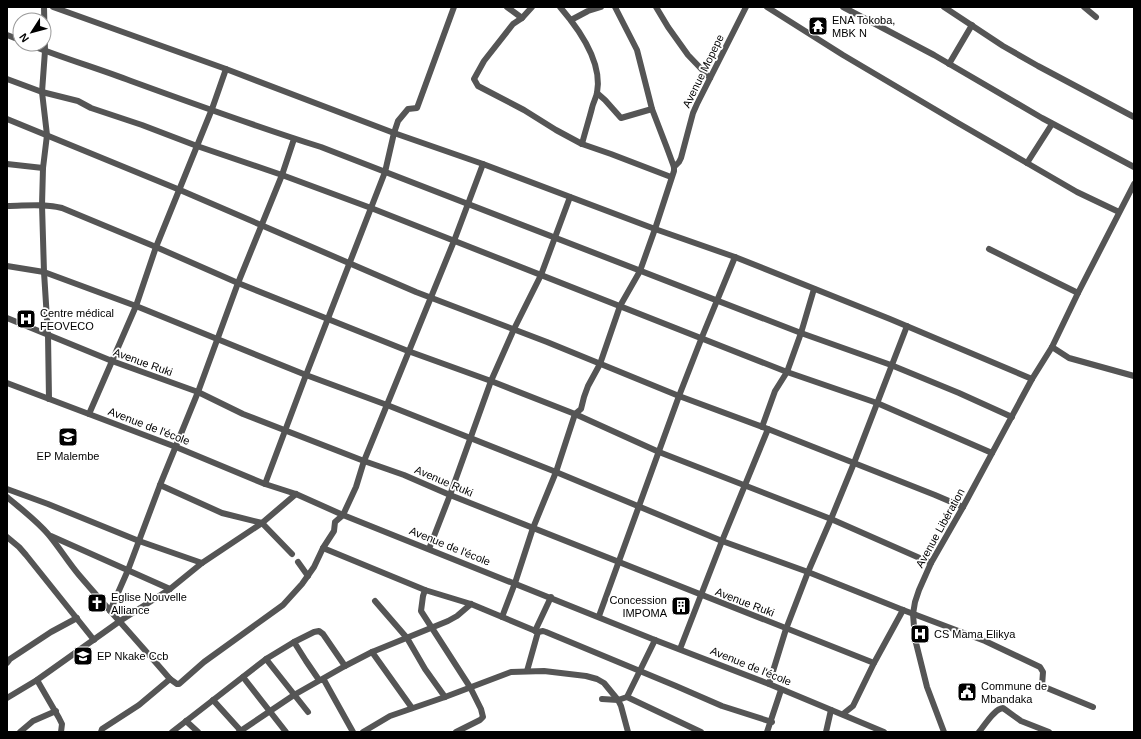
<svg xmlns="http://www.w3.org/2000/svg" width="1141" height="739" viewBox="0 0 1141 739" font-family="Arial,sans-serif">
	<style>
		.lines { fill: none; stroke-linecap: round; stroke-linejoin: round }
		.minor { stroke: #555; stroke-width: 6 }
		.labels { text-anchor: middle; dominant-baseline: central; stroke-width: 3.5; stroke-linejoin: round; paint-order: stroke }
		.poi-label { font-size: 11px; fill: #000; stroke: #fff; text-anchor: start }
		.street-label { font-size: 11px; fill: #000; stroke: #fff }
	</style>
	<rect width="100%" height="100%" fill="#fff"/>
	<g class="lines">
		<g class="minor">
			<path d="M44 7 45 51 42 92 47 135 43 168 42 205 44 272 48 335 49 399"/>
			<path d="M53 7 226 69 394 133 483 164 655 229 735 257 890 319 1032 379"/>
			<path d="M507 7 522 18"/>
			<path d="M532 7 522 18 513 24 484 61 474 79 478 86 524 110 556 130 582 144 611 154 671 177"/>
			<path d="M560 7C579 29 603 62 597 93 596 98 593 103 592 108 589 120 585 132 582 144"/>
			<path d="M656 7 668 27 688 55 710 78"/>
			<path d="M767 7 843 55 958 123 1077 192 1119 212"/>
			<path d="M843 7 934 55 1042 118 1134 167"/>
			<path d="M944 7 1003 46 1038 66 1134 117"/>
			<path d="M1084 7 1096 17"/>
			<path d="M571 20 588 11 601 7"/>
			<path d="M7 35 20 40"/>
			<path d="M28 44C62 58 97 68 131 81 194 104 257 127 321 147L801 333 891 365 959 393 1012 417"/>
			<path d="M949 64 972 25"/>
			<path d="M7 79 42 92 78 101 91 108 142 125 197 146 282 175 371 208 787 372 877 403 992 453"/>
			<path d="M597 93 605 100 621 118 652 109"/>
			<path d="M7 119 180 190 416 292 547 342 679 396 768 429 935 495 963 507"/>
			<path d="M1027 163 1052 124"/>
			<path d="M7 164 43 168"/>
			<path d="M674 167 679 162 681 158 693 113 697 104 746 7"/>
			<path d="M7 206C25 206 44 203 62 208L156 247 238 283 408 351 491 381 575 414 659 452 831 519 931 563"/>
			<path d="M989 249 1078 293"/>
			<path d="M7 266 44 272 136 306 306 375 387 405 556 472 722 541 808 572 903 610 985 641 1040 667 1043 672 1042 686 1093 707"/>
			<path d="M7 318 112 361 198 392 243 414 364 461 404 475 450 495 874 663"/>
			<path d="M1052 347 1069 358 1134 376"/>
			<path d="M7 383 176 447 265 484 296 494 343 515 655 640 769 684 884 732"/>
			<path d="M89 414 136 306 156 247 212 109 226 69"/>
			<path d="M762 427 775 391 787 372 801 333 814 289"/>
			<path d="M265 484 306 375 385 172 394 133 398 121 408 109 417 108 454 7"/>
			<path d="M160 485 222 513 262 523 292 554"/>
			<path d="M7 489 48 504 139 541 202 563"/>
			<path d="M7 497C21 509 36 520 48 534 59 547 68 562 79 575 109 610 140 644 170 679L177 684H179L204 662 283 605 302 584 314 567 323 548 334 531 335 522 343 515 356 487 364 461 454 241 483 164"/>
			<path d="M51 536 170 589"/>
			<path d="M7 537 19 547 26 555 94 640"/>
			<path d="M323 548 425 590"/>
			<path d="M429 549 450 495 491 381 514 329 541 275 570 197"/>
			<path d="M298 562 308 576"/>
			<path d="M375 601 407 638 425 669 445 697"/>
			<path d="M110 611 128 570 160 485 198 392 238 283 282 175 294 139"/>
			<path d="M599 616 679 396 702 337 735 257"/>
			<path d="M502 617 515 583 533 528 556 472 575 414 581 409 584 397 588 386 600 364 620 306 640 271 655 229 674 171V167L667 148 652 109 637 50 615 7"/>
			<path d="M535 631 551 597"/>
			<path d="M538 632 543 631 546 632 676 686 722 706 772 722"/>
			<path d="M294 642 306 661 319 680H324L353 732"/>
			<path d="M680 649 722 541 768 429"/>
			<path d="M372 652 412 708"/>
			<path d="M266 659 308 712"/>
			<path d="M7 663 10 659 51 632 77 618"/>
			<path d="M243 677 286 732"/>
			<path d="M37 680 59 718 62 724 61 732"/>
			<path d="M769 684 786 629 808 572 831 519 854 463 907 326"/>
			<path d="M627 697 701 732"/>
			<path d="M7 698 37 680 120 621 170 589 202 563 262 523 296 494"/>
			<path d="M602 699 618 700 627 697 655 640"/>
			<path d="M213 700 241 731"/>
			<path d="M843 714 853 706 874 663 903 610"/>
			<path d="M186 721 198 732"/>
			<path d="M20 732 33 721 56 711"/>
			<path d="M101 732 102 729 139 705 170 679"/>
			<path d="M172 732 266 659 294 642 314 632 319 631 323 634 345 666"/>
			<path d="M239 732 294 695 345 666 372 652 448 621 457 616 471 604"/>
			<path d="M363 732 390 716 445 697 511 672 544 671 586 676 597 679 604 683 618 700 621 706 628 732"/>
			<path d="M456 732 480 720 483 717 481 709 470 687 421 611 423 596 425 590 471 604 538 632 527 671"/>
			<path d="M767 732 781 690"/>
			<path d="M826 732 831 710"/>
			<path d="M944 732 927 687 915 639 913 614 915 602 919 590 931 563 963 507 1032 379 1052 347 1078 293 1134 184"/>
			<path d="M979 732C985 725 994 709 1003 708L1021 721 1049 732"/>
		</g>
	</g>
	<defs>
		<g id="temple-square" transform="scale(1)"><rect x="-9" y="-9" width="18" height="18" rx="4" fill="#000" stroke="#fff"/><path d="M0-6L5-2H3V0L6.5 2.5H4V6H1.5V3h-3V6H-4V2.5H-6.5L-3 0V-2H-5Z" fill="#fff"/></g>
		<g id="hospital-square" transform="scale(1)"><rect x="-9" y="-9" width="18" height="18" rx="4" fill="#000" stroke="#fff"/><path d="M-5-5h3v3.5h4V-5h3V5h-3V1.5h-4V5h-3Z" fill="#fff"/></g>
		<g id="school-square" transform="scale(1)"><rect x="-9" y="-9" width="18" height="18" rx="4" fill="#000" stroke="#fff"/><path d="M0-5L7-2L0 1L-7-2ZM-4 1L0 2.5L4 1V4Q0 6-4 4Z" fill="#fff"/></g>
		<g id="church-square" transform="scale(1)"><rect x="-9" y="-9" width="18" height="18" rx="4" fill="#000" stroke="#fff"/><path d="M-1.2-6h2.4v3.5h3.3v2.4h-3.3V6h-2.4V-.1h-3.3v-2.4h3.3Z" fill="#fff"/></g>
		<g id="building-square" transform="scale(1)"><rect x="-9" y="-9" width="18" height="18" rx="4" fill="#000" stroke="#fff"/><path d="M-4-6H4V6H1V3H-1V6H-4ZM-2.5-4.3h1.7v1.8h-1.7ZM.8-4.3h1.7v1.8H.8ZM-2.5-1h1.7V.8h-1.7ZM.8-1h1.7V.8H.8Z" fill="#fff"/></g>
		<g id="civic-square" transform="scale(1)"><rect x="-9" y="-9" width="18" height="18" rx="4" fill="#000" stroke="#fff"/><path d="M-.6-6.5H3V-4.5H.6V-3L4-1V1h2V6H-6V1h2V-1L-.6-3ZM-1.2 2.5V6h2.4V2.5Z" fill="#fff"/></g>
	</defs>
	<g fill-rule="evenodd">
		<use href="#temple-square" x="818" y="26"/>
		<use href="#hospital-square" x="26" y="319"/>
		<use href="#school-square" x="68" y="437"/>
		<use href="#church-square" x="97" y="603"/>
		<use href="#building-square" x="681" y="606"/>
		<use href="#hospital-square" x="920" y="634"/>
		<use href="#school-square" x="83" y="656"/>
		<use href="#civic-square" x="967" y="692"/>
	</g>
	<g class="labels">
		<g class="poi-label">
			<text x="832" y="20">ENA Tokoba,<tspan x="832" dy="13">MBK N</tspan></text>
			<text x="40" y="313">Centre médical<tspan x="40" dy="13">FEOVECO</tspan></text>
			<text x="68" y="456" text-anchor="middle">EP Malembe</text>
			<text x="111" y="597">Eglise Nouvelle<tspan x="111" dy="13">Alliance</tspan></text>
			<text x="667" y="600" text-anchor="end">Concession<tspan x="667" dy="13">IMPOMA</tspan></text>
			<text x="934" y="634">CS Mama Elikya</text>
			<text x="97" y="656">EP Nkake Ccb</text>
			<text x="981" y="686">Commune de<tspan x="981" dy="13">Mbandaka</tspan></text>
		</g>
		<g class="street-label">
			<text transform="translate(703 71) rotate(-64)">Avenue Mopepe</text>
			<text transform="translate(143 362) rotate(20)">Avenue Ruki</text>
			<text transform="translate(149 426) rotate(21)">Avenue de l'école</text>
			<text transform="translate(444 481) rotate(23)">Avenue Ruki</text>
			<text transform="translate(940 528) rotate(-61)">Avenue Libération</text>
			<text transform="translate(450 546) rotate(22)">Avenue de l'école</text>
			<text transform="translate(745 602) rotate(21)">Avenue Ruki</text>
			<text transform="translate(751 666) rotate(22)">Avenue de l'école</text>
		</g>
	</g>
	<rect width="1141" height="739" fill="none" stroke="#000000" stroke-width="16"/>
	<g transform="translate(32 32) rotate(234)"><circle r="19" fill="#ffffff" stroke="#999999"/>
	<path d="M0-3L7 15L0 10L-7 15Z" fill="#000000"/>
	<text y="-6" font-size="11" font-weight="bold" text-anchor="middle" fill="#000000">N</text>
	</g>
</svg>
